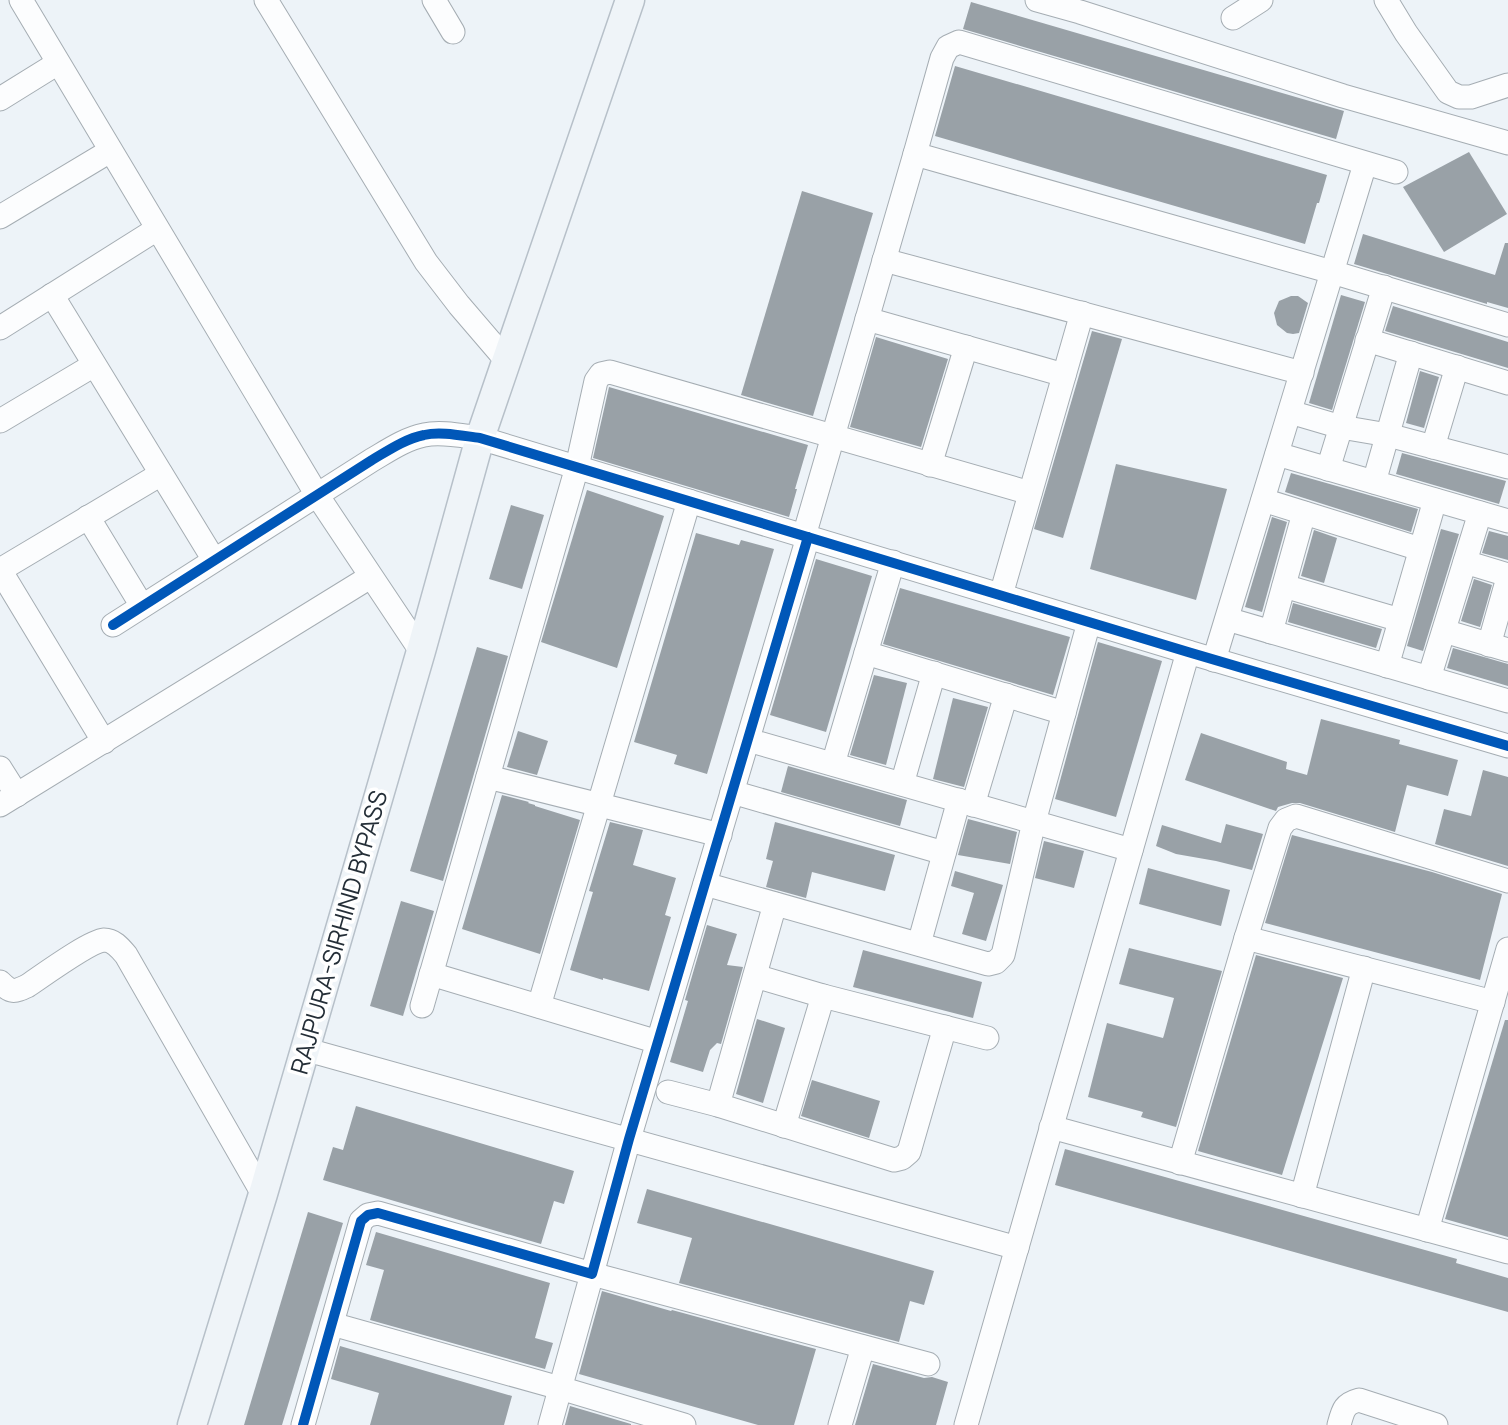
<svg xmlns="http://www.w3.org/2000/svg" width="1508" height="1425" viewBox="0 0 1508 1425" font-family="Manrope,sans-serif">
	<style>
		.building { fill: #99a1a7 }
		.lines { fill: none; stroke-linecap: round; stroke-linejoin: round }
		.minor-casing { stroke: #a5adb3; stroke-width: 25 }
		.major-casing { stroke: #b7c0c9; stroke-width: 31 }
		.minor { stroke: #fcfdfe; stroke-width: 23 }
		.major { stroke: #eff4f8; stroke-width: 28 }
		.cycleway-casing { stroke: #fff; stroke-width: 15 }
		.cycleway { stroke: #0057b8; stroke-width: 10 }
		.labels { text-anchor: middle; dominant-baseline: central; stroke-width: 7; stroke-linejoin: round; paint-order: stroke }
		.street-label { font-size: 24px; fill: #242e37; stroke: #fff }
	</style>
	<rect width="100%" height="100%" fill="#edf3f8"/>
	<g class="building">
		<path d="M971 2 1344 111 1336 139 963 29Z"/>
		<path d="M955 66 1327 175 1319 203H1317L1305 244 935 136Z"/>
		<path d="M1469 152 1507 214 1444 252 1403 187Z"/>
		<path d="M802 191 873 213 813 416 741 395Z"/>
		<path d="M1363 234 1495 275 1505 243H1508V308L1487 302V304L1354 264Z"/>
		<path d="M1341 295 1365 302 1332 410 1309 403Z"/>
		<path d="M1291 296H1298L1308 303 1299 333 1293 334 1287 333 1277 325 1274 313 1279 301Z"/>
		<path d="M1393 306 1508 342V368L1385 331Z"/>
		<path d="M1092 331 1122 339 1063 538 1034 529Z"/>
		<path d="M876 337 948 359 921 447 850 427Z"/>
		<path d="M1420 371 1439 377 1424 428 1406 423Z"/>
		<path d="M609 387 808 445 795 489H797L789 517 593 458Z"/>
		<path d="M1402 453 1506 481 1499 504 1396 474Z"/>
		<path d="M1116 464 1227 489 1196 600 1090 569Z"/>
		<path d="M1291 473 1418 509 1411 532 1285 492Z"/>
		<path d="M587 490 664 516 617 668 541 642Z"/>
		<path d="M511 505 544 515 522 589 489 579Z"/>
		<path d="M1272 517 1287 522 1262 612 1245 607Z"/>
		<path d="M1441 529 1459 534 1423 651 1407 646Z"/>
		<path d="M1314 530 1337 538 1324 583 1301 576Z"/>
		<path d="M1489 531 1508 536V560L1482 553Z"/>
		<path d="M696 533 739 545 741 540 774 549 707 774 674 764 677 755 634 742Z"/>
		<path d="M816 559 872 576 826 732 770 715Z"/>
		<path d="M1474 579 1492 585 1480 627 1461 621Z"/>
		<path d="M900 588 1070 637 1053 695 883 644Z"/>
		<path d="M1293 603 1382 629 1376 648 1288 622Z"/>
		<path d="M1098 642 1162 661 1116 817 1055 799Z"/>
		<path d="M477 647 508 656 443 881 410 871Z"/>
		<path d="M1453 648 1508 664V686L1447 668Z"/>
		<path d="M874 675 907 683 886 765 850 755Z"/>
		<path d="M953 698 988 707 964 787 933 779Z"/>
		<path d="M1321 719 1400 740 1399 744 1458 760 1448 796 1407 785 1395 832 1300 803H1292L1278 807 1276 811 1185 780 1201 733 1287 762 1286 769 1307 775Z"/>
		<path d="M518 731 548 741 537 775 507 767Z"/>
		<path d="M788 766 907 800 900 826 781 792Z"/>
		<path d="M1483 770 1508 777V866L1435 844 1444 809 1471 816Z"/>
		<path d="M502 795 529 802 528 803 535 805V806L580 820 540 954 462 929Z"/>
		<path d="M968 819 1017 832 1010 864 958 855Z"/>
		<path d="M610 822 643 830 633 865 676 878 665 915 671 917 649 991 603 978V980L570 970 593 892 589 891Z"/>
		<path d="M775 822 895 855 885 891 812 872 806 898 766 887 773 861 766 859Z"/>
		<path d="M1226 824 1263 834 1252 870 1216 861 1176 854 1156 846 1162 825 1221 843Z"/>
		<path d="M1292 835 1432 872 1502 894 1480 980 1265 923Z"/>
		<path d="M1044 841 1084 851 1074 888 1035 878Z"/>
		<path d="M1148 868 1230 890 1221 926 1139 904Z"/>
		<path d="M955 871 1003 885 986 941 962 934 974 893 951 886Z"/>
		<path d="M401 901 434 911 403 1016 370 1006Z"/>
		<path d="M707 925 737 934 727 965 743 967 721 1044 717 1043 710 1050 703 1072 670 1062 688 1001 685 1000Z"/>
		<path d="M1129 948 1222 971 1176 1127 1141 1117 1143 1112 1088 1097 1107 1023 1163 1038 1164 1035 1174 998 1119 984Z"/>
		<path d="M863 950 982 982 973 1018 853 987Z"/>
		<path d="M1256 955 1343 978 1282 1175 1198 1151Z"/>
		<path d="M757 1019 785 1028 763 1103 736 1094Z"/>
		<path d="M1505 1020H1508V1237L1445 1219Z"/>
		<path d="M812 1080 880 1101 869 1138 801 1116Z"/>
		<path d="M356 1106 574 1171 564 1204 554 1201 541 1244 323 1180 333 1147 343 1150Z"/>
		<path d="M1065 1149 1457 1259 1456 1263 1508 1278V1312L1055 1185Z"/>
		<path d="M647 1189 934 1271 924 1305 910 1301 899 1342 679 1283 692 1238 637 1223Z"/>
		<path d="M308 1212 343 1223 282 1425H244Z"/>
		<path d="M376 1232 550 1283 535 1338 553 1343 545 1369 370 1320 384 1270 366 1265Z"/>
		<path d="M602 1291 671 1311 672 1310 816 1349 794 1425H758L579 1374Z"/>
		<path d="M340 1346 512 1396 504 1425H370L379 1393 331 1379Z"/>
		<path d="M873 1364 924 1378 932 1377 948 1382 936 1425H855Z"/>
		<path d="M570 1406 631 1424V1425H565Z"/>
	</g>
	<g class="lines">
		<g class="minor-casing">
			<g id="minor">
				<path d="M21 0 317 495 421 651"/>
				<path d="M266 0 426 262 459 305 507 361"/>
				<path d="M434 0 453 32"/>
				<path d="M1037 0 1080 12 1343 96 1508 143"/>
				<path d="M1386 0 1406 33 1448 92 1459 97H1471L1508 85"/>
				<path d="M1233 18 1261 0"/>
				<path d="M0 99 58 63"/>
				<path d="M915 154 1332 272 1508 325"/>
				<path d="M0 217 110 151"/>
				<path d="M884 260 1302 373"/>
				<path d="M52 295 214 560"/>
				<path d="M867 319 1064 375"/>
				<path d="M0 328 157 229"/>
				<path d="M1367 340 1508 383"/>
				<path d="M1290 412 1341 427 1388 435 1508 467"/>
				<path d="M0 421 94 365"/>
				<path d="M1433 447 1457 367"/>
				<path d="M1277 454 1508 521"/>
				<path d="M930 465 966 347"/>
				<path d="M1328 469 1384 287"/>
				<path d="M1374 482 1411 353"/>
				<path d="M1263 500 1420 549"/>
				<path d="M88 517 142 606"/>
				<path d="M804 536 915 154 942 58 948 47 959 42 1396 172"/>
				<path d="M1465 562 1508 575"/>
				<path d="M0 570 104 742"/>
				<path d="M0 570 161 474"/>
				<path d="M1284 586 1400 620"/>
				<path d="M1001 595 1082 313"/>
				<path d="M1227 619 1508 701"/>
				<path d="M113 625 372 460C389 450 405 439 424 435 441 431 463 436 480 438L1188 652 1508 746"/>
				<path d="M1444 631 1508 650"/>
				<path d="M1271 632 1304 513"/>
				<path d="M1489 645 1508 578"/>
				<path d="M866 653 1064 713"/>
				<path d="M1214 660 1365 164"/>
				<path d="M1387 666 1435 500"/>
				<path d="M1429 678 1480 513"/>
				<path d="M748 740 1131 850"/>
				<path d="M833 764 893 562"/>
				<path d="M0 768 17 795"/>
				<path d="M488 777 720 835"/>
				<path d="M902 784 934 673"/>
				<path d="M732 792 944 853"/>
				<path d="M0 805 370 577"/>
				<path d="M973 805 1006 695"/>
				<path d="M705 884 988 964 996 962 1003 955 1034 822 1089 622"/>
				<path d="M1246 938 1493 1002"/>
				<path d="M919 944 959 800"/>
				<path d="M431 974 658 1042"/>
				<path d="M755 976 823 996 784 1126"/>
				<path d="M0 982C11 993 14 992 27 986 42 976 90 941 104 940 114 940 120 948 126 955L263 1194"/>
				<path d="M823 996 987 1038"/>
				<path d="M422 1006 577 467 596 381 601 374 610 372 1030 493"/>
				<path d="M539 1006 689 501"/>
				<path d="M304 1049 1017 1248"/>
				<path d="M668 1092 718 1105 894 1160 902 1158 909 1152 945 1027"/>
				<path d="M718 1105 775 904"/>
				<path d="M1051 1127 1508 1252"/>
				<path d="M1180 1163 1246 938 1280 828 1286 820 1296 816 1508 881"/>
				<path d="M1302 1196 1364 968"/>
				<path d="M1427 1230 1508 949"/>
				<path d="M332 1324 560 1388 684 1425"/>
				<path d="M303 1425 361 1221 368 1215 378 1213 592 1274 629 1139 808 537"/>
				<path d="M550 1425 592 1274 928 1364"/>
				<path d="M840 1425 863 1347"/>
				<path d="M966 1425 1188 652"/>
				<path d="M1339 1425C1343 1410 1344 1404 1359 1400L1436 1425"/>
			</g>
		</g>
		<g class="major-casing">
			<path id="major" d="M192 1425 263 1194 421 651 480 438 630 0"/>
		</g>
		<use href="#minor" class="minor"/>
		<use href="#major" class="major"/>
		<g class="cycleway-casing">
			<g id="cycleway">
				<path d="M113 625 372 460C389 450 405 439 424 435 441 431 463 436 480 438L1188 652 1508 746"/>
				<path d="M303 1425 361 1221 368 1215 378 1213 592 1274 629 1139 808 537"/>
			</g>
		</g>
		<use href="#cycleway" class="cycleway"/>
	</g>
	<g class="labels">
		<g class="street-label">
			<text transform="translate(338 932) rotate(-74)">RAJPURA-SIRHIND BYPASS</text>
		</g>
	</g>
</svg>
